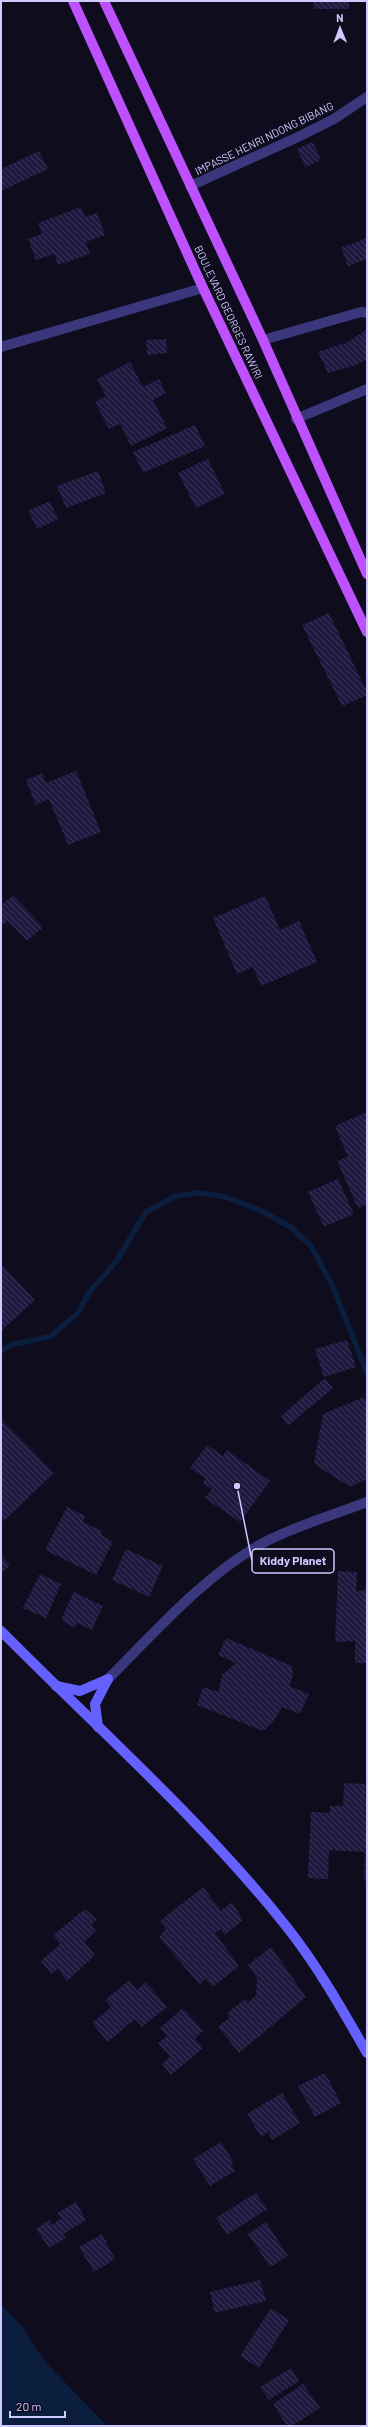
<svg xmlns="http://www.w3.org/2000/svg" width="368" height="2427" viewBox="0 0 368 2427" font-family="Barlow,sans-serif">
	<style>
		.water { fill: #0b1e3e }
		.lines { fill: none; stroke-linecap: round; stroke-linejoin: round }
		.stream { stroke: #0b1e3e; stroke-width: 5.5 }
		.building { fill: url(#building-back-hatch) }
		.service { stroke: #3a377d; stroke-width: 10 }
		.minor { stroke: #3a377d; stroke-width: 10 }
		.secondary { stroke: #6461fe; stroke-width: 10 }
		.primary { stroke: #bd51fe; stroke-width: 10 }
		.labels { text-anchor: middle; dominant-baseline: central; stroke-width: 4; stroke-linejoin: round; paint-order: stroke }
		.street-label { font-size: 11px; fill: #cfc9ff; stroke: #0f0c1e }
		.leader { fill: none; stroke: #cfc9ff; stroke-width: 1.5 }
		.callout-dot { fill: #cfc9ff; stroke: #0f0c1e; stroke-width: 1.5 }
		.callout { fill: #0f0c1e; stroke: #cfc9ff; stroke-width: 1.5 }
		.callout-label { font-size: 12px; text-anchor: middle; font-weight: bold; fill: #cfc9ff }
	</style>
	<defs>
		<pattern id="building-back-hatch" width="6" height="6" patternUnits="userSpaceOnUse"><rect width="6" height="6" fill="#20183f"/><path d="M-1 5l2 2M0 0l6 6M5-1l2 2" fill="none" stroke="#3f385c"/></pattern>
	</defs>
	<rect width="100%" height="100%" fill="#0f0c1e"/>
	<path class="water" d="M1 2305 22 2326 37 2350 53 2370 107 2426H1Z"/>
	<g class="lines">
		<path class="stream" d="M1 1351 11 1345 51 1336 77 1314 89 1293 117 1260 146 1212 176 1196 198 1193 222 1196 262 1211 292 1228 311 1246 332 1285 367 1373"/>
	</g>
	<g class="building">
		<path d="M313 1H349V9H314Z"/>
		<path d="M313 142 321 160 305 167 297 149Z"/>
		<path d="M39 151 48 169 1 191V169Z"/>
		<path d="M81 207 85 217 97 213 105 235 86 242 90 254 58 265 54 254 36 260 28 239 42 234 38 223Z"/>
		<path d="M367 238V259L348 266 341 248Z"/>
		<path d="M366 330 367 359 356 365 328 373 318 352 348 342Z"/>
		<path d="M166 339 167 353 147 355 146 340Z"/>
		<path d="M130 362 143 387 159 379 166 393 153 400 167 428 131 446 120 424 109 429 95 402 106 396 97 379Z"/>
		<path d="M195 425 205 446 143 473 133 452Z"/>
		<path d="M208 459 225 494 196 508 178 473Z"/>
		<path d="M98 471 106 493 66 508 57 486Z"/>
		<path d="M50 501 58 519 37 529 28 511Z"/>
		<path d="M329 613 367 692V695L342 706 302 625Z"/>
		<path d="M76 771 101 832 68 845 49 799 36 805 26 780 42 773 46 783Z"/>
		<path d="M13 895 43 927 27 941 8 921 3 925 1 923V906Z"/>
		<path d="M265 896 280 930 299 921 317 962 261 986 253 967 237 974 213 918Z"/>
		<path d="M367 1112V1204L358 1208 337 1161 348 1157 335 1126Z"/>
		<path d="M338 1179 354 1214 324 1227 308 1192Z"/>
		<path d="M1 1264 35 1300 1 1331Z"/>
		<path d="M347 1340 356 1367 324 1377 315 1349Z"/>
		<path d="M325 1378 333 1388 288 1426 281 1416Z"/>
		<path d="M364 1397 367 1405V1479L350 1487 314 1464 323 1414Z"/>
		<path d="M1 1419 54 1473 4 1521 1 1518Z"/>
		<path d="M207 1445 223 1456 227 1450 270 1481 240 1522 205 1498 212 1489 203 1483 206 1479 190 1468Z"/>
		<path d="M67 1507 85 1516 83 1522 102 1531 101 1535 113 1541 96 1575 45 1550Z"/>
		<path d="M126 1549 163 1566 149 1597 112 1580Z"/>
		<path d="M1 1555 10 1565 1 1574Z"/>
		<path d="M338 1571 357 1572 356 1592 367 1589V1663H355V1641L335 1642Z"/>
		<path d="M40 1574 61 1584 46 1618 23 1608Z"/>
		<path d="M74 1592 103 1606 92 1630 77 1623 75 1628 61 1620Z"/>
		<path d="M226 1638 292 1666 293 1676 289 1686 309 1694 300 1714 282 1707 274 1721 263 1731 197 1705 203 1687 219 1692 222 1675 236 1663 218 1655Z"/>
		<path d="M344 1783 365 1784 367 1882 364 1881 365 1852 329 1850 328 1879 308 1878 311 1812 330 1813V1806H343Z"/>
		<path d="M203 1887 221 1911 232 1902 243 1920 225 1935 221 1929 215 1933 239 1966 213 1987 205 1979 200 1985 159 1937 166 1929 160 1921Z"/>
		<path d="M85 1909 97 1920 91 1924 96 1931 84 1942 95 1955 67 1981 58 1969 51 1974 41 1961 60 1944 53 1935Z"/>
		<path d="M271 1947 306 1997 239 2053 218 2027 230 2017 227 2013 245 1999 248 2003 256 1995 257 1978 248 1965Z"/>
		<path d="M129 1980 137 1990 146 1982 167 2007 142 2027 135 2019 108 2042 92 2023 111 2007 105 2000Z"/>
		<path d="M183 2008 203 2031 195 2038 203 2048 171 2075 162 2064 170 2057 158 2043 167 2036 160 2028Z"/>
		<path d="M325 2073 341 2103 315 2117 298 2086Z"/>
		<path d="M282 2093 300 2123 272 2140 268 2132 261 2137 247 2114Z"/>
		<path d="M221 2142 233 2161 231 2164 235 2171 210 2186 193 2159Z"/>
		<path d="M256 2193 267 2209 227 2235 216 2218Z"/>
		<path d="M76 2202 86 2220 63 2234 66 2238 49 2248 36 2229 49 2220 52 2225 62 2218 57 2213Z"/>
		<path d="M266 2222 288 2256 270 2267 248 2234Z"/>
		<path d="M102 2234 115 2259 94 2272 79 2247Z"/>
		<path d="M260 2280 266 2301 215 2313 210 2292Z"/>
		<path d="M271 2308 289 2320 259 2368 240 2356Z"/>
		<path d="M291 2368 299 2381 269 2400 260 2387Z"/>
		<path d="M303 2384 320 2408 292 2426H287L273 2404Z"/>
	</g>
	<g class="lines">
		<g class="service">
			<path d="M263 340 361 312 367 313"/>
			<path d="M296 419 367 389"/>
		</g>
		<g class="minor">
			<path d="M190 186 300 136 334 119 367 97"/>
			<path d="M1 347 203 288"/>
			<path d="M108 1679C153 1634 207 1573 263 1543 295 1526 333 1515 367 1502"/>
		</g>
		<g class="secondary">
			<path d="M1 1631C97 1728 201 1819 286 1926 317 1965 342 2009 367 2053"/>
			<path d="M56 1686 80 1691 108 1679"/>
			<path d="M98 1727 95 1704 108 1679"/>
		</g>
		<g class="primary">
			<path d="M73 1 203 288 367 632"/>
			<path d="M104 1 263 340 367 574"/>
		</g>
	</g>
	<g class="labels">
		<g class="street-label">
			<text transform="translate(264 138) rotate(-26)">IMPASSE HENRI NDONG BIBANG</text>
			<text transform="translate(229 312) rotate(65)">BOULEVARD GEORGES RAWIRI</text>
		</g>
	</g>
	<path class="leader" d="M237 1486L252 1561"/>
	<circle class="callout-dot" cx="237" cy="1486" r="4"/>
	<rect class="callout" x="252" y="1549" width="82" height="24" rx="4"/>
	<g class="callout-label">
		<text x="293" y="1565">Kiddy Planet</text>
	</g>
	<rect width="368" height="2427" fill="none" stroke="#cfc9ff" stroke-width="4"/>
	<g transform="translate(340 28) rotate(359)" stroke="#0f0c1e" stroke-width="3" paint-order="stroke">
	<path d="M0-3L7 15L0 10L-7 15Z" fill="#cfc9ff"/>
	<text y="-6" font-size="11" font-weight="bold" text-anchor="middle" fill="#cfc9ff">N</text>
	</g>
	<path d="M10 2411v6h55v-6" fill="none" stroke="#cfc9ff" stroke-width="2"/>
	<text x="16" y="2411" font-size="12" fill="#cfc9ff" stroke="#0f0c1e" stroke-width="3" paint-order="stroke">20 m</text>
</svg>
